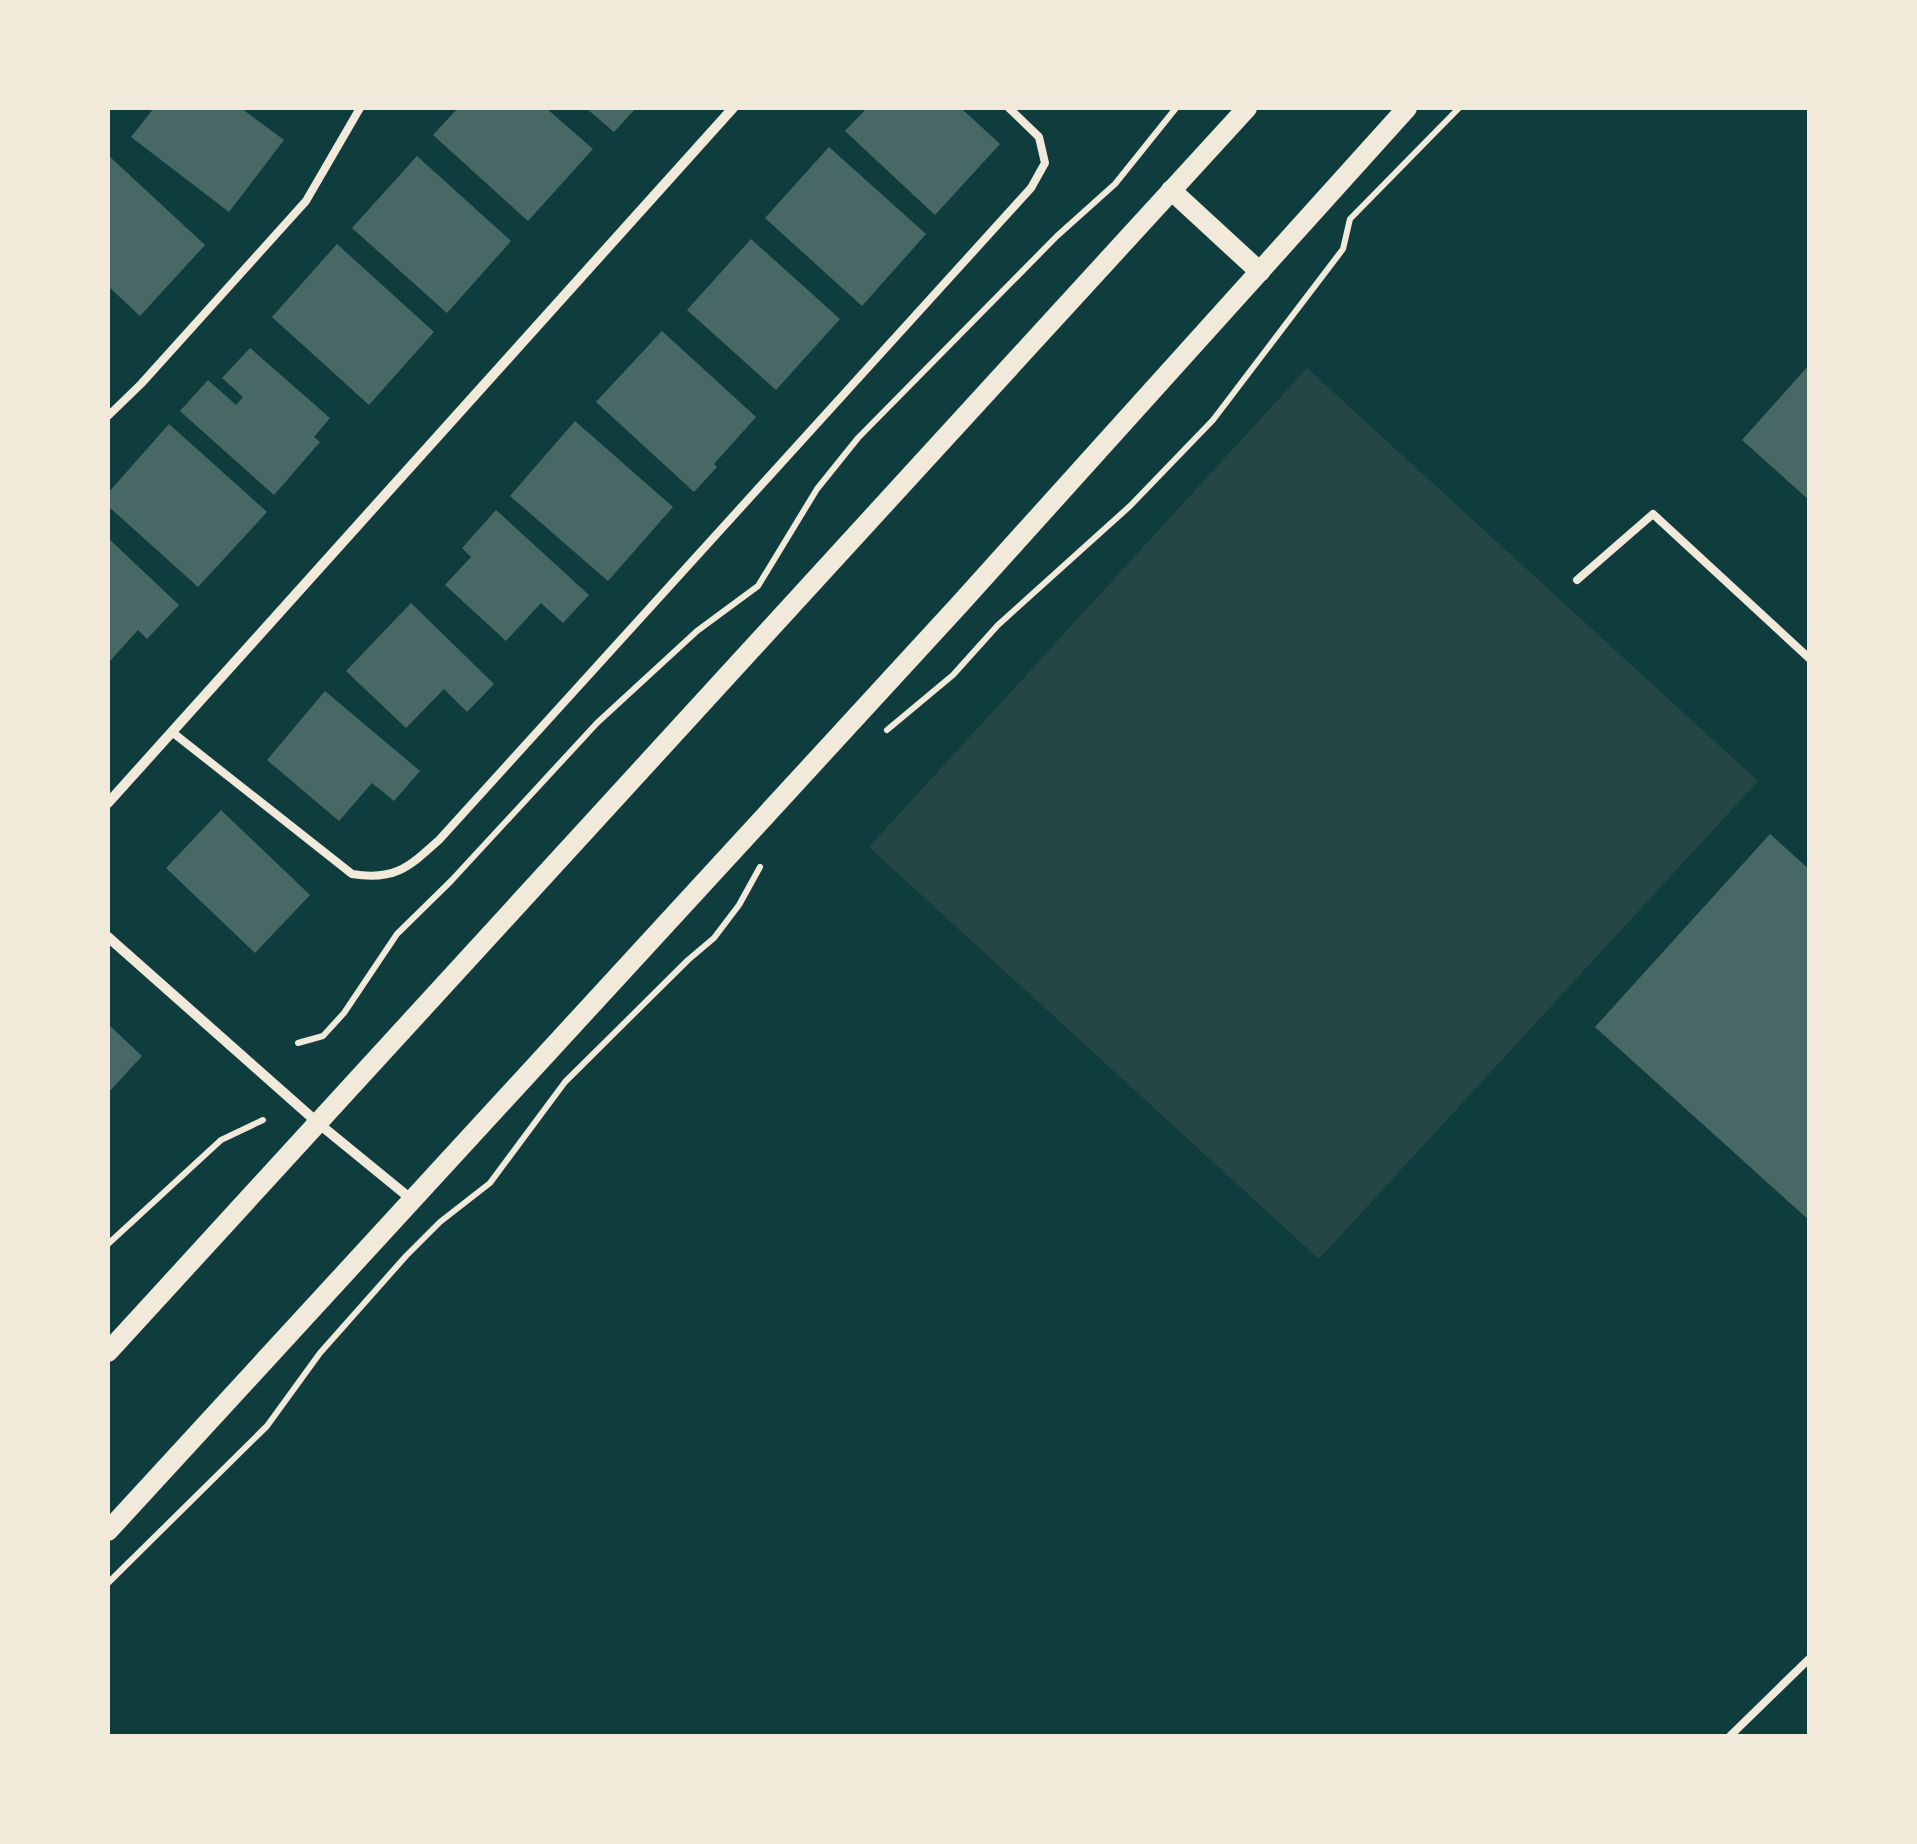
<svg xmlns="http://www.w3.org/2000/svg" width="1917" height="1844" viewBox="0 0 1917 1844" font-family="Helvetica,sans-serif">
	<style>
		.green { fill: #244646 }
		.building { fill: #486865 }
		.lines { fill: none; stroke-linecap: round; stroke-linejoin: round }
		.path { stroke: #f1e9da; stroke-width: 6 }
		.service { stroke: #f1e9da; stroke-width: 8 }
		.minor { stroke: #f1e9da; stroke-width: 10 }
		.secondary { stroke: #f1e9da; stroke-width: 20 }
	</style>
	<rect width="100%" height="100%" fill="#0f3d3e"/>
	<path class="green" d="M1307 368 1758 781 1319 1259 869 847Z"/>
	<g class="building">
		<path d="M154 108H241L284 140 229 212 131 137Z"/>
		<path d="M458 108H546L593 149 528 221 433 135Z"/>
		<path d="M586 108H636L614 132Z"/>
		<path d="M867 108H961L1000 144 935 215 845 131Z"/>
		<path d="M829 147 926 234 862 306 765 218Z"/>
		<path d="M108 155 205 245 140 316 108 286Z"/>
		<path d="M417 156 511 241 447 313 352 228Z"/>
		<path d="M751 239 840 319 776 390 687 310Z"/>
		<path d="M337 244 434 332 369 405 272 317Z"/>
		<path d="M662 331 756 417 714 464 717 467 694 492 596 402Z"/>
		<path d="M250 348 330 418 314 437 320 442 274 495 180 411 208 380 236 405 243 397 222 378Z"/>
		<path d="M1810 364V501L1742 440Z"/>
		<path d="M575 421 673 507 608 581 510 496Z"/>
		<path d="M169 424 267 512 198 587 108 506V493Z"/>
		<path d="M496 510 589 595 563 623 541 603 506 641 445 585 471 557 462 548Z"/>
		<path d="M108 538 179 605 147 639 138 630 108 663Z"/>
		<path d="M411 603 494 684 467 712 444 689 406 728 346 671Z"/>
		<path d="M325 691 420 771 394 801 372 783 339 821 267 760Z"/>
		<path d="M221 810 310 895 255 953 166 868Z"/>
		<path d="M1770 834 1810 870V1221L1595 1027Z"/>
		<path d="M108 1024 142 1056 108 1093Z"/>
	</g>
	<g class="lines">
		<g class="path">
			<path d="M887 730 953 675 998 625 1130 506 1213 420 1343 249 1350 219 1459 108"/>
			<path d="M298 1043 323 1036 344 1013 397 934 451 881 597 723 697 631 758 586 817 489 858 438 1057 236 1115 184 1176 108"/>
			<path d="M108 1244 221 1140 263 1120"/>
			<path d="M108 1583 267 1426 320 1353 406 1256 440 1222 490 1183 565 1082 688 960 714 938 739 905 760 867"/>
		</g>
		<g class="service">
			<path d="M108 416 141 384 306 201 360 108"/>
			<path d="M1577 580 1653 514 1810 659"/>
			<path d="M172 732 352 874C395 881 409 867 439 840L1031 188 1045 163 1039 137 1009 108"/>
			<path d="M1730 1736 1810 1658"/>
		</g>
		<g class="minor">
			<path d="M108 803 733 108"/>
			<path d="M108 937 318 1123 411 1199"/>
		</g>
		<g class="secondary">
			<path d="M1171 190 1260 272"/>
			<path d="M108 1352 1247 108"/>
			<path d="M108 1531 959 605 1407 108"/>
		</g>
	</g>
	<rect width="1917" height="1844" fill="none" stroke="#f1e9da" stroke-width="220"/>
</svg>
